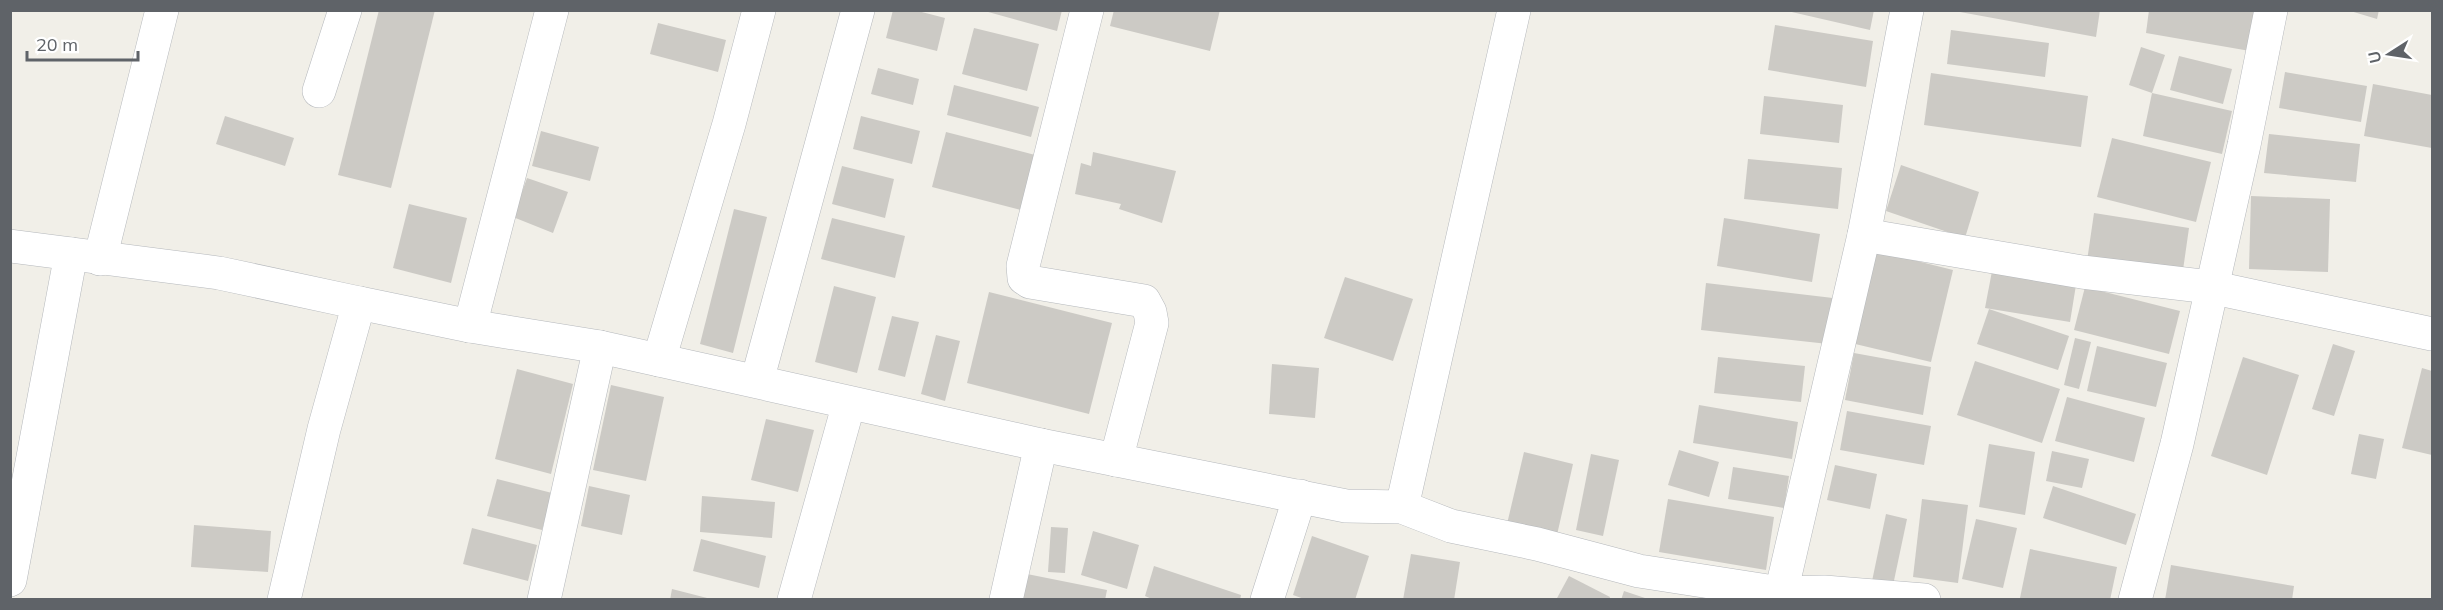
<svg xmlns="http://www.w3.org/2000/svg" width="2443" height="610" viewBox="0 0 2443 610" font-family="Mulish,sans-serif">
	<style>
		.building { fill: #cccac5 }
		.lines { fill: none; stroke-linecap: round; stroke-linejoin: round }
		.minor-casing { stroke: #b5b8bc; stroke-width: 34 }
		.minor { stroke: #fff; stroke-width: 33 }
	</style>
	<rect width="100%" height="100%" fill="#f1efe8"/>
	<g class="building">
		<path d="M379 10H435L391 188 338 175Z"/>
		<path d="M893 10H914L945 18 937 51 886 38Z"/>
		<path d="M981 10H1062L1057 31Z"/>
		<path d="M1114 10H1220L1210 51 1110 26Z"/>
		<path d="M1783 10H1874L1870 30Z"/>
		<path d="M1949 10H2100L2096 37Z"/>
		<path d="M2149 10H2257L2250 51 2146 33Z"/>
		<path d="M2347 10H2379L2377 19Z"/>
		<path d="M658 23 726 40 718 72 650 54Z"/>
		<path d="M1775 25 1873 41 1866 87 1768 70Z"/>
		<path d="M974 28 1039 44 1027 91 962 74Z"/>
		<path d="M1951 30 2049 43 2045 77 1947 64Z"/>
		<path d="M2141 47 2165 55 2152 93 2129 85Z"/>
		<path d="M2179 56 2232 69 2223 104 2170 90Z"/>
		<path d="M878 68 919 79 913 105 871 94Z"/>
		<path d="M2285 72 2367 86 2361 122 2279 108Z"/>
		<path d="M1931 73 2088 96 2081 147 1924 125Z"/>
		<path d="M2373 84 2432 95V148L2364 136Z"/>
		<path d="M954 85 1039 107 1031 137 947 115Z"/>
		<path d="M2152 93 2232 111 2222 154 2143 136Z"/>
		<path d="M1764 96 1843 105 1839 143 1760 134Z"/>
		<path d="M225 116 294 138 285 166 216 144Z"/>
		<path d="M861 116 920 131 912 164 853 149Z"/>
		<path d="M541 131 599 147 590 181 532 166Z"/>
		<path d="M946 132 1039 156 1025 211 932 187Z"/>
		<path d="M2269 134 2360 144 2356 182 2264 173Z"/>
		<path d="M2112 138 2211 162 2196 222 2097 197Z"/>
		<path d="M1093 152 1176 171 1162 223 1119 209 1121 204 1075 194 1081 163 1091 166Z"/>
		<path d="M1748 159 1842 168 1838 209 1744 199Z"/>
		<path d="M1901 165 1979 192 1965 238 1886 211Z"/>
		<path d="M842 166 894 179 885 218 832 204Z"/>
		<path d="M527 178 568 192 553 233 513 217Z"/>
		<path d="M2251 196 2330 199 2328 272 2249 269Z"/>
		<path d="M409 204 467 218 451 283 393 268Z"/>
		<path d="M734 209 767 217 733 353 700 344Z"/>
		<path d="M2094 213 2189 228 2182 277 2087 261Z"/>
		<path d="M832 218 905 236 895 278 821 259Z"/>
		<path d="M1724 218 1820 234 1812 282 1717 266Z"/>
		<path d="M1873 250 1953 270 1931 362 1851 343Z"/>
		<path d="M1992 271 2076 285 2070 322 1985 308Z"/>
		<path d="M1345 277 1413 299 1393 361 1324 338Z"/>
		<path d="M1706 283 1833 298 1828 344 1701 330Z"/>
		<path d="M834 286 876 297 857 373 815 362Z"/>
		<path d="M2085 287 2180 311 2169 354 2074 330Z"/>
		<path d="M989 292 1112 323 1089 414 967 383Z"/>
		<path d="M1989 309 2069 336 2058 370 1977 344Z"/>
		<path d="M892 316 919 322 905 377 878 370Z"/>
		<path d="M936 335 960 341 945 401 921 394Z"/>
		<path d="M2075 338 2091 342 2079 389 2064 385Z"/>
		<path d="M2333 344 2355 351 2334 416 2312 409Z"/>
		<path d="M2097 346 2167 363 2156 407 2087 391Z"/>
		<path d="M1854 353 1931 367 1923 415 1845 400Z"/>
		<path d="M1718 357 1805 366 1801 402 1714 393Z"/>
		<path d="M2243 357 2299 375 2267 475 2211 456Z"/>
		<path d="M1975 361 2060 389 2042 443 1957 415Z"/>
		<path d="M1272 364 1319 368 1315 418 1269 414Z"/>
		<path d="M2422 368 2432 371V455L2402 448Z"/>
		<path d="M517 369 573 384 551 474 495 459Z"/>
		<path d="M611 385 664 397 646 481 593 470Z"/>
		<path d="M2067 397 2145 418 2134 462 2055 441Z"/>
		<path d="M1699 405 1798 422 1792 459 1693 443Z"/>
		<path d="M1847 411 1931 426 1924 465 1840 450Z"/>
		<path d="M766 419 814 430 798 492 751 480Z"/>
		<path d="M2359 434 2384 439 2376 479 2351 474Z"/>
		<path d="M1989 444 2035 452 2025 515 1979 507Z"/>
		<path d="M1679 450 1719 462 1709 497 1668 485Z"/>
		<path d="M2052 451 2089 459 2082 488 2046 481Z"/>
		<path d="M1524 452 1573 464 1557 535 1507 524Z"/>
		<path d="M1591 454 1619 460 1603 536 1576 530Z"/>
		<path d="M1835 465 1877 474 1870 509 1827 500Z"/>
		<path d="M1733 467 1789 476 1784 508 1728 499Z"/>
		<path d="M497 479 552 493 542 530 487 516Z"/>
		<path d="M589 486 630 495 622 535 581 526Z"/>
		<path d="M2053 486 2136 514 2126 545 2043 518Z"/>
		<path d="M702 496 775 502 772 538 700 532Z"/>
		<path d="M1668 499 1774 517 1766 570 1659 552Z"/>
		<path d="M1922 499 1968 505 1958 583 1913 577Z"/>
		<path d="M1886 514 1907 519 1892 590 1871 586Z"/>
		<path d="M1976 519 2017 528 2003 588 1962 579Z"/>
		<path d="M194 525 271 531 268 572 191 567Z"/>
		<path d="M1051 527 1068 528 1065 573 1048 572Z"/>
		<path d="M472 528 537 545 528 581 463 564Z"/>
		<path d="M1093 531 1139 545 1127 589 1081 575Z"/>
		<path d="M1312 536 1369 556 1355 600H1307L1293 595Z"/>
		<path d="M701 539 766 556 759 588 693 571Z"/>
		<path d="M2030 549 2117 567 2110 600 2020 598Z"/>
		<path d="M1411 554 1460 562 1454 600H1403Z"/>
		<path d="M2171 565 2294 586 2292 600H2165Z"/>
		<path d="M1154 566 1241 595 1240 600H1154L1145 596Z"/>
		<path d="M1027 574 1107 590 1105 600H1023Z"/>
		<path d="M1569 576 1610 597 1609 600H1556Z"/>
		<path d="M672 589 711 599 710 600H670Z"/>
		<path d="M1624 591 1648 599V600H1621Z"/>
	</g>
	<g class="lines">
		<g class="minor-casing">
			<g id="minor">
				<path d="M1087 10 1023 266 1024 278 1030 282 1144 301 1150 312 1152 323 1116 460"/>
				<path d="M319 91 345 10"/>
				<path d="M1864 235 2082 272 2210 287 2432 334"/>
				<path d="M10 246 219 273 359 303 324 429 284 600"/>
				<path d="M100 259 162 10"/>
				<path d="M359 303 470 326 600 347 1041 445 1346 506 1402 507 1451 526 1537 544 1639 571 1781 593 1824 592 1924 600"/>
				<path d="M470 326 552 10"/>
				<path d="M659 360 729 124 759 10"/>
				<path d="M757 381 858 10"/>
				<path d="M1402 507 1514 10"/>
				<path d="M10 580 71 254"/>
				<path d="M1781 593 1864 235 1907 10"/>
				<path d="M544 600 600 347"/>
				<path d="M794 600 849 403"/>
				<path d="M1006 600 1041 445"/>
				<path d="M1267 600 1300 496"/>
				<path d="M2135 600 2177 444 2244 145 2271 10"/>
			</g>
		</g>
		<use href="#minor" class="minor"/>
	</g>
	<rect width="2443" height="610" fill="none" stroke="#5f6368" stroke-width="24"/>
	<g transform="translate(2389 54) rotate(258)" stroke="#ffffff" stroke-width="4.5" paint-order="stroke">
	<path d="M0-4.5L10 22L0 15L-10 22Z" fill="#5f6368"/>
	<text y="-9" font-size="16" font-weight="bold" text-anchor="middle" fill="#5f6368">U</text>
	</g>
	<path d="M27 51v9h111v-9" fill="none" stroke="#5f6368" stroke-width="3"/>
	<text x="36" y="51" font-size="18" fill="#5f6368" stroke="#ffffff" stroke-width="4.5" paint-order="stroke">20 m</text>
</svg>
